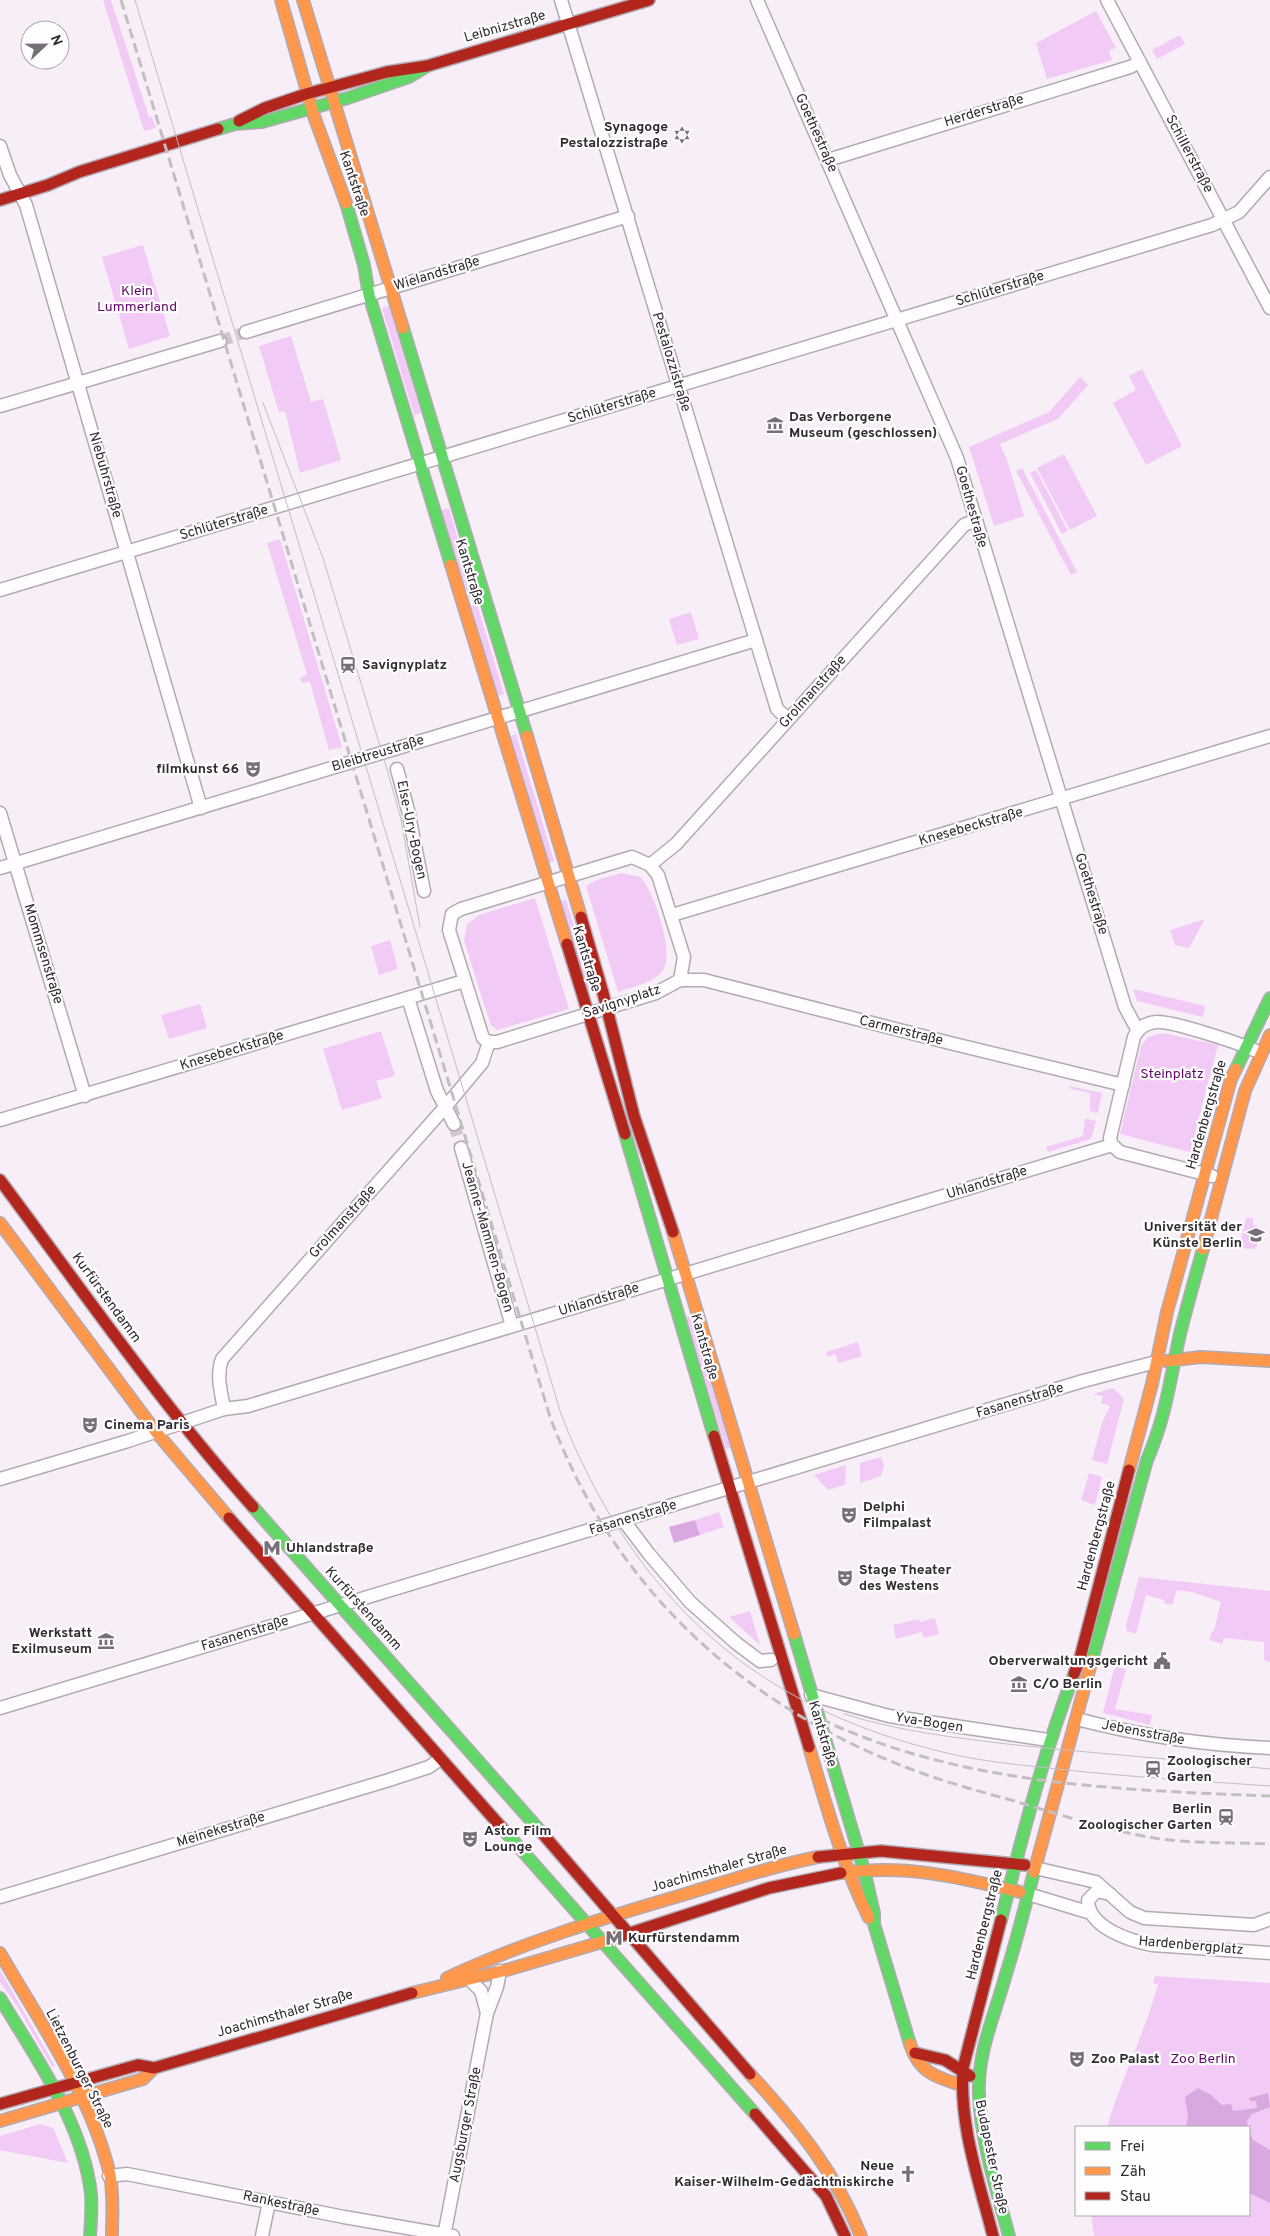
<svg xmlns="http://www.w3.org/2000/svg" width="1270" height="2236" viewBox="0 0 1270 2236" font-family="Overpass,sans-serif">
	<style>
		.green { fill: #f2caf6 }
		.water { fill: #daa8e0 }
		.lines { fill: none; stroke-linecap: round; stroke-linejoin: round }
		.street-tunnel { stroke: #d0c7d1; stroke-width: 12; stroke-dasharray: 12 6; stroke-linecap: butt }
		.street-casing { stroke: #b2aab3; stroke-width: 15 }
		.fast-casing { stroke: #b2aab3; stroke-width: 14 }
		.slow-casing { stroke: #b2aab3; stroke-width: 14 }
		.jam-casing { stroke: #b2aab3; stroke-width: 14 }
		.street { stroke: #fefcfe; stroke-width: 12 }
		.fast { stroke: #63d668; stroke-width: 11 }
		.slow { stroke: #ff974d; stroke-width: 11 }
		.jam { stroke: #b3261e; stroke-width: 11 }
		.tram { stroke: #c2bec2; stroke-width: 1 }
		.rail { stroke: #c2bec2; stroke-width: 3; stroke-dasharray: 10 5; stroke-linecap: butt }
		.labels { text-anchor: middle; dominant-baseline: central; stroke-width: 4.5; stroke-linejoin: round; paint-order: stroke }
		.street-label { font-size: 14px; fill: #322a33; stroke: #fdfdfd }
		.poi-label { font-size: 14px; font-weight: bold; fill: #322a33; stroke: #fdfdfd; text-anchor: start }
		.park-label { font-size: 14px; fill: #60096a; stroke: #fdfdfd }
	</style>
	<rect width="100%" height="100%" fill="#f8eef8"/>
	<g class="green">
		<path d="M103 0H111L149 117H152L156 128 144 131Z"/>
		<path d="M1096 11 1116 48 1109 50 1112 60 1047 79 1036 43Z"/>
		<path d="M1180 35 1185 44 1157 59 1152 50Z"/>
		<path d="M143 245 170 336 129 349 102 257Z"/>
		<path d="M389 306 421 413 414 415 382 308Z"/>
		<path d="M291 336 311 402 323 399 341 460 300 473 285 411 279 412 259 346Z"/>
		<path d="M1142 369 1182 446 1146 465 1113 403 1136 390 1129 376Z"/>
		<path d="M1080 377 1088 385 1058 419 1000 444 1006 457 1024 516 994 526 969 447 1049 412Z"/>
		<path d="M1064 454 1097 516 1070 530 1037 468Z"/>
		<path d="M1022 468 1077 572 1071 575 1016 471Z"/>
		<path d="M1036 470 1068 531 1062 534 1030 473Z"/>
		<path d="M449 508 474 596 469 598 441 510Z"/>
		<path d="M280 539 342 747 329 750 310 682 303 683 299 679 307 674 267 543Z"/>
		<path d="M477 604 504 694 498 696 471 606Z"/>
		<path d="M691 612 699 639 677 645 669 619Z"/>
		<path d="M516 734 554 861 549 863 511 736Z"/>
		<path d="M622 873 640 877C654 891 675 953 663 970 653 984 633 986 618 992L586 886 599 879Z"/>
		<path d="M535 898 569 1009 497 1030 491 1025 480 992 464 940 467 925 479 915Z"/>
		<path d="M566 900 594 990 588 992 560 901Z"/>
		<path d="M1202 920 1204 921 1189 948 1175 945 1170 930Z"/>
		<path d="M390 940 398 969 379 975 371 946Z"/>
		<path d="M1133 989 1205 1006 1203 1017 1137 1001Z"/>
		<path d="M200 1004 207 1028 169 1039 161 1015Z"/>
		<path d="M381 1031 395 1076 376 1081 382 1098 342 1110 323 1049Z"/>
		<path d="M1163 1033 1218 1045 1190 1152 1120 1134 1141 1046 1148 1037Z"/>
		<path d="M1069 1086 1102 1093 1098 1113 1090 1111V1093L1068 1088Z"/>
		<path d="M1085 1118 1096 1121 1091 1139 1048 1152 1046 1147 1083 1136Z"/>
		<path d="M1246 1218H1253V1225L1258 1226 1257 1246 1254 1249 1239 1248Z"/>
		<path d="M691 1316 731 1448 726 1449 686 1317Z"/>
		<path d="M858 1342 862 1356 839 1363 835 1354 828 1357 826 1352Z"/>
		<path d="M1113 1388 1124 1399 1107 1464 1092 1460 1102 1423 1110 1406 1101 1403 1103 1396 1093 1394Z"/>
		<path d="M881 1457 884 1466 881 1476 860 1483V1463Z"/>
		<path d="M846 1465 845 1485 828 1490 814 1475Z"/>
		<path d="M1089 1473 1102 1477 1095 1505 1081 1500Z"/>
		<path d="M719 1512 724 1527 700 1535 695 1520Z"/>
		<path d="M1139 1577 1270 1591V1662L1264 1660V1642L1224 1638 1222 1644 1209 1640 1212 1631H1214L1221 1602 1192 1592 1177 1590 1172 1605 1164 1603V1600L1146 1595 1136 1634 1127 1631 1126 1625Z"/>
		<path d="M750 1611 760 1645 729 1617Z"/>
		<path d="M935 1618 939 1634 924 1638 922 1632 896 1639 893 1625 919 1619 920 1622Z"/>
		<path d="M1118 1666 1126 1670 1115 1709 1152 1715 1150 1725 1103 1713 1114 1669Z"/>
		<path d="M0 1970 55 2066 52 2067 17 2006 0 1982Z"/>
		<path d="M1155 1976 1270 1983V2236H1094L1091 2215H1249V2127H1107C1121 2079 1145 2033 1158 1984L1153 1983Z"/>
		<path d="M40 2124 53 2128 68 2163 0 2150V2136Z"/>
	</g>
	<g class="water">
		<path d="M695 1520 700 1535 674 1543 669 1527Z"/>
		<path d="M1198 2088 1211 2095 1222 2105 1231 2104 1233 2111 1257 2108 1256 2101H1250L1249 2098 1268 2093 1270 2107 1252 2114 1247 2121 1248 2127H1186L1188 2116 1185 2097Z"/>
		<path d="M1249 2131 1253 2140 1270 2150V2203L1249 2193Z"/>
	</g>
	<g class="lines">
		<g class="street-tunnel">
			<path d="M220 341 246 332"/>
			<path d="M454 1124 461 1148"/>
		</g>
		<g class="street-casing">
			<g id="street">
				<path d="M561 0 777 709 788 719"/>
				<path d="M757 0 957 458 1125 1007 1138 1031"/>
				<path d="M1107 0 1270 308"/>
				<path d="M0 146 10 175 26 205 201 808"/>
				<path d="M828 160 1130 67 1140 62"/>
				<path d="M246 332 628 216"/>
				<path d="M0 406 220 341"/>
				<path d="M0 590 1212 225 1239 212 1270 177"/>
				<path d="M397 769 408 810 424 891"/>
				<path d="M0 813 85 1096"/>
				<path d="M632 857 650 865 658 875 684 957 680 980 656 993 497 1042H489L483 1038 449 930 452 914 461 909Z"/>
				<path d="M650 865 676 844 964 525 976 520"/>
				<path d="M0 868 756 640"/>
				<path d="M672 915 1270 736"/>
				<path d="M680 980H704L950 1043 1123 1085"/>
				<path d="M408 998 437 1091 454 1124"/>
				<path d="M0 1120 464 981"/>
				<path d="M461 1148 512 1326"/>
				<path d="M1212 1176 1120 1152 1112 1145 1110 1138 1134 1037C1138 1028 1146 1023 1156 1022 1169 1020 1239 1043 1254 1050"/>
				<path d="M224 1409C221 1391 216 1376 222 1359L446 1106 482 1063 489 1042"/>
				<path d="M0 1479 128 1441 224 1409 248 1406 1112 1145"/>
				<path d="M624 1521 649 1554 690 1602 736 1643 760 1661 771 1660"/>
				<path d="M811 1695 889 1716 1048 1740"/>
				<path d="M0 1708 1083 1381 1156 1362"/>
				<path d="M1077 1719C1141 1736 1204 1745 1270 1748"/>
				<path d="M1035 1868 1096 1882 1130 1912 1144 1918 1254 1925 1270 1919"/>
				<path d="M1028 1894 1091 1913"/>
				<path d="M1110 1894 1097 1891 1088 1900C1088 1928 1131 1941 1152 1945L1270 1953"/>
				<path d="M0 1897 389 1780 429 1767 440 1759"/>
				<path d="M469 1979 481 1991 487 2013"/>
				<path d="M109 2176 127 2174 344 2217 453 2236"/>
				<path d="M262 2236 269 2202"/>
				<path d="M444 2236 487 2013 497 1987 500 1971"/>
			</g>
		</g>
		<g class="fast-casing">
			<g id="fast">
				<path d="M218 129 235 124 262 122 348 98 409 77 427 66"/>
				<path d="M346 203 364 265 369 295 451 565"/>
				<path d="M403 328 527 736"/>
				<path d="M1236 1069 1270 998"/>
				<path d="M625 1134 714 1436"/>
				<path d="M253 1507 542 1833"/>
				<path d="M794 1634 864 1870 874 1913V1924L910 2044"/>
				<path d="M1092 1660 1147 1460C1166 1417 1170 1379 1180 1334 1187 1306 1195 1278 1203 1249"/>
				<path d="M502 1828 755 2114"/>
				<path d="M1001 1920C1022 1837 1043 1755 1074 1674"/>
				<path d="M0 1998C36 2058 83 2123 91 2194 92 2208 91 2222 90 2236"/>
				<path d="M1009 2236C997 2190 981 2143 979 2095 977 2052 995 2015 1006 1974 1017 1940 1025 1906 1034 1872"/>
			</g>
		</g>
		<g class="slow-casing">
			<g id="slow">
				<path d="M281 0 314 116 346 203"/>
				<path d="M303 0 403 328"/>
				<path d="M451 565 567 944"/>
				<path d="M527 736 581 917"/>
				<path d="M0 1223 156 1432 229 1518"/>
				<path d="M673 1232 794 1634"/>
				<path d="M1203 1249 1245 1091 1270 1035"/>
				<path d="M1166 1361 1201 1357 1270 1361"/>
				<path d="M1129 1470 1152 1384 1167 1312 1231 1079 1236 1069"/>
				<path d="M809 1747C826 1805 842 1863 869 1918"/>
				<path d="M1034 1872 1092 1660"/>
				<path d="M841 1873C905 1864 958 1877 1020 1892"/>
				<path d="M0 1953C40 2022 92 2097 110 2175 114 2196 112 2215 112 2236"/>
				<path d="M447 1978C522 1943 600 1919 679 1896 726 1882 771 1866 818 1857"/>
				<path d="M412 1993 510 1969 612 1939"/>
				<path d="M910 2044C919 2072 935 2077 961 2085"/>
				<path d="M750 2074C796 2124 836 2173 861 2236"/>
				<path d="M0 2121 143 2079 154 2068"/>
			</g>
		</g>
		<g class="jam-casing">
			<g id="jam">
				<path d="M239 121 265 108 306 94 387 72 427 66 649 0"/>
				<path d="M0 200 48 185 79 172 218 129"/>
				<path d="M581 917 603 993 634 1116 673 1232"/>
				<path d="M567 944 625 1134"/>
				<path d="M0 1180C82 1290 161 1404 253 1507"/>
				<path d="M714 1436 809 1747"/>
				<path d="M229 1518 502 1828"/>
				<path d="M1074 1674 1080 1658 1129 1470"/>
				<path d="M542 1833 750 2074"/>
				<path d="M818 1857 881 1851 1025 1865"/>
				<path d="M612 1939 769 1888 841 1873"/>
				<path d="M915 2053 945 2060 970 2076"/>
				<path d="M0 2104 138 2065 154 2068 412 1993"/>
				<path d="M755 2114 826 2196 845 2236"/>
				<path d="M993 2236C979 2181 959 2125 963 2068L1001 1920"/>
			</g>
		</g>
		<use href="#street" class="street"/>
		<use href="#fast" class="fast"/>
		<use href="#slow" class="slow"/>
		<use href="#jam" class="jam"/>
		<g class="tram">
			<path d="M135 0 561 1414C633 1598 757 1710 951 1754 986 1762 1022 1765 1058 1769 1129 1777 1199 1781 1270 1786"/>
			<path d="M263 403 323 558 387 769 401 819 420 927"/>
			<path d="M844 1714C902 1732 957 1738 1016 1745 1101 1754 1185 1760 1270 1769"/>
		</g>
		<g class="rail">
			<path d="M121 0 550 1417C614 1589 743 1706 913 1770 945 1782 978 1791 1011 1800 1058 1814 1106 1830 1154 1838 1192 1844 1232 1842 1270 1844"/>
			<path d="M821 1719C959 1785 1120 1790 1270 1796"/>
		</g>
	</g>
	<defs>
		<g id="synagogue-bare" transform="scale(1.35)"><path d="M0-6.5L5.6 3.2H-5.6ZM0 6.5L5.6-3.2H-5.6Z" fill="#776f78" stroke="#fdfdfd" stroke-width="2.5" paint-order="stroke"/></g>
		<g id="museum-bare" transform="scale(1.35)"><path d="M0-6L6-3V-2H-6V-3ZM-5-1h2V3h-2ZM-1-1h2V3h-2ZM3-1h2V3H3ZM-6 4H6V6H-6Z" fill="#776f78" stroke="#fdfdfd" stroke-width="2.5" paint-order="stroke"/></g>
		<g id="station-bare" transform="scale(1.35)"><path d="M-3-6H3Q5-6 5-4V2Q5 4 3 4L4.5 6H3L1.5 4h-3L-3 6H-4.5L-3 4Q-5 4-5 2V-4Q-5-6-3-6ZM-3.5-4v3h7v-3ZM-3.5 1v1.5H-2V1ZM2 1v1.5H3.5V1Z" fill="#776f78" stroke="#fdfdfd" stroke-width="2.5" paint-order="stroke"/></g>
		<g id="theatre-bare" transform="scale(1.35)"><path d="M-5-5.5Q0-4 5-5.5V0Q5 5 0 6Q-5 5-5 0ZM-3.3-2.5H-1v1.5H-3.3ZM1-2.5H3.3v1.5H1ZM-2.8 1Q0 5.5 2.8 1Z" fill="#776f78" stroke="#fdfdfd" stroke-width="2.5" paint-order="stroke"/></g>
		<g id="university-bare" transform="scale(1.35)"><path d="M0-5L7-2L0 1L-7-2ZM-4 1L0 2.5L4 1V4Q0 6-4 4Z" fill="#776f78" stroke="#fdfdfd" stroke-width="2.5" paint-order="stroke"/></g>
		<g id="metro-bare" transform="scale(1.35)"><path d="M-5.5 5V-5H-3L0 0L3-5H5.5V5H3V-.5L0 4L-3-.5V5Z" fill="#776f78" stroke="#fdfdfd" stroke-width="2.5" paint-order="stroke"/></g>
		<g id="civic-bare" transform="scale(1.35)"><path d="M-.6-6.5H3V-4.5H.6V-3L4-1V1h2V6H-6V1h2V-1L-.6-3ZM-1.2 2.5V6h2.4V2.5Z" fill="#776f78" stroke="#fdfdfd" stroke-width="2.5" paint-order="stroke"/></g>
		<g id="church-bare" transform="scale(1.35)"><path d="M-1.2-6h2.4v3.5h3.3v2.4h-3.3V6h-2.4V-.1h-3.3v-2.4h3.3Z" fill="#776f78" stroke="#fdfdfd" stroke-width="2.5" paint-order="stroke"/></g>
	</defs>
	<g fill-rule="evenodd">
		<use href="#synagogue-bare" x="682" y="135"/>
		<use href="#museum-bare" x="775" y="425"/>
		<use href="#station-bare" x="348" y="665"/>
		<use href="#theatre-bare" x="253" y="769"/>
		<use href="#university-bare" x="1256" y="1235"/>
		<use href="#theatre-bare" x="90" y="1425"/>
		<use href="#theatre-bare" x="849" y="1515"/>
		<use href="#metro-bare" x="272" y="1548"/>
		<use href="#theatre-bare" x="845" y="1578"/>
		<use href="#museum-bare" x="106" y="1641"/>
		<use href="#civic-bare" x="1162" y="1661"/>
		<use href="#museum-bare" x="1019" y="1684"/>
		<use href="#station-bare" x="1153" y="1769"/>
		<use href="#station-bare" x="1226" y="1817"/>
		<use href="#theatre-bare" x="470" y="1839"/>
		<use href="#metro-bare" x="614" y="1938"/>
		<use href="#theatre-bare" x="1077" y="2059"/>
		<use href="#church-bare" x="908" y="2174"/>
	</g>
	<g class="labels">
		<g class="street-label">
			<text transform="translate(505 27) rotate(-16)">Leibnizstraße</text>
			<text transform="translate(984 111) rotate(-17)">Herderstraße</text>
			<text transform="translate(816 133) rotate(66)">Goethestraße</text>
			<text transform="translate(1189 154) rotate(62)">Schillerstraße</text>
			<text transform="translate(354 184) rotate(71)">Kantstraße</text>
			<text transform="translate(437 274) rotate(-17)">Wielandstraße</text>
			<text transform="translate(1000 289) rotate(-17)">Schlüterstraße</text>
			<text transform="translate(671 362) rotate(73)">Pestalozzistraße</text>
			<text transform="translate(612 406) rotate(-17)">Schlüterstraße</text>
			<text transform="translate(105 475) rotate(74)">Niebuhrstraße</text>
			<text transform="translate(971 507) rotate(74)">Goethestraße</text>
			<text transform="translate(224 523) rotate(-17)">Schlüterstraße</text>
			<text transform="translate(469 572) rotate(73)">Kantstraße</text>
			<text transform="translate(813 692) rotate(-48)">Grolmanstraße</text>
			<text transform="translate(378 754) rotate(-17)">Bleibtreustraße</text>
			<text transform="translate(971 827) rotate(-16)">Knesebeckstraße</text>
			<text transform="translate(411 830) rotate(78)">Else-Ury-Bogen</text>
			<text transform="translate(1091 894) rotate(73)">Goethestraße</text>
			<text transform="translate(43 954) rotate(73)">Mommsenstraße</text>
			<text transform="translate(586 959) rotate(73)">Kantstraße</text>
			<text transform="translate(622 1002) rotate(-18)">Savignyplatz</text>
			<text transform="translate(901 1031) rotate(14)">Carmerstraße</text>
			<text transform="translate(232 1051) rotate(-17)">Knesebeckstraße</text>
			<text transform="translate(1207 1115) rotate(-74)">Hardenbergstraße</text>
			<text transform="translate(987 1183) rotate(-17)">Uhlandstraße</text>
			<text transform="translate(343 1222) rotate(-48)">Grolmanstraße</text>
			<text transform="translate(487 1237) rotate(74)">Jeanne-Mammen-Bogen</text>
			<text transform="translate(106 1298) rotate(54)">Kurfürstendamm</text>
			<text transform="translate(599 1300) rotate(-17)">Uhlandstraße</text>
			<text transform="translate(704 1347) rotate(74)">Kantstraße</text>
			<text transform="translate(1020 1401) rotate(-17)">Fasanenstraße</text>
			<text transform="translate(633 1518) rotate(-17)">Fasanenstraße</text>
			<text transform="translate(1097 1536) rotate(-75)">Hardenbergstraße</text>
			<text transform="translate(363 1609) rotate(48)">Kurfürstendamm</text>
			<text transform="translate(245 1634) rotate(-17)">Fasanenstraße</text>
			<text transform="translate(929 1723) rotate(9)">Yva-Bogen</text>
			<text transform="translate(1143 1733) rotate(11)">Jebensstraße</text>
			<text transform="translate(822 1734) rotate(73)">Kantstraße</text>
			<text transform="translate(221 1830) rotate(-17)">Meinekestraße</text>
			<text transform="translate(719 1869) rotate(-16)">Joachimsthaler Straße</text>
			<text transform="translate(985 1925) rotate(-76)">Hardenbergstraße</text>
			<text transform="translate(1191 1946) rotate(5)">Hardenbergplatz</text>
			<text transform="translate(285 2014) rotate(-16)">Joachimsthaler Straße</text>
			<text transform="translate(79 2069) rotate(63)">Lietzenburger Straße</text>
			<text transform="translate(466 2125) rotate(-79)">Augsburger Straße</text>
			<text transform="translate(991 2157) rotate(78)">Budapester Straße</text>
			<text transform="translate(281 2204) rotate(12)">Rankestraße</text>
		</g>
		<g class="poi-label">
			<text x="668" y="127" text-anchor="end">Synagoge<tspan x="668" dy="16">Pestalozzistraße</tspan></text>
			<text x="789" y="417">Das Verborgene<tspan x="789" dy="16">Museum (geschlossen)</tspan></text>
			<text x="362" y="665">Savignyplatz</text>
			<text x="239" y="769" text-anchor="end">filmkunst 66</text>
			<text x="1242" y="1227" text-anchor="end">Universität der<tspan x="1242" dy="16">Künste Berlin</tspan></text>
			<text x="104" y="1425">Cinema Paris</text>
			<text x="863" y="1507">Delphi<tspan x="863" dy="16">Filmpalast</tspan></text>
			<text x="286" y="1548">Uhlandstraße</text>
			<text x="859" y="1570">Stage Theater<tspan x="859" dy="16">des Westens</tspan></text>
			<text x="92" y="1633" text-anchor="end">Werkstatt<tspan x="92" dy="16">Exilmuseum</tspan></text>
			<text x="1148" y="1661" text-anchor="end">Oberverwaltungsgericht</text>
			<text x="1033" y="1684">C/O Berlin</text>
			<text x="1167" y="1761">Zoologischer<tspan x="1167" dy="16">Garten</tspan></text>
			<text x="1212" y="1809" text-anchor="end">Berlin<tspan x="1212" dy="16">Zoologischer Garten</tspan></text>
			<text x="484" y="1831">Astor Film<tspan x="484" dy="16">Lounge</tspan></text>
			<text x="628" y="1938">Kurfürstendamm</text>
			<text x="1091" y="2059">Zoo Palast</text>
			<text x="894" y="2166" text-anchor="end">Neue<tspan x="894" dy="16">Kaiser-Wilhelm-Gedächtniskirche</tspan></text>
		</g>
		<g class="park-label">
			<text x="137" y="291">Klein<tspan x="137" dy="16">Lummerland</tspan></text>
			<text x="1172" y="1074">Steinplatz</text>
			<text x="1203" y="2059">Zoo Berlin</text>
		</g>
	</g>
	<rect x="1075" y="2126" width="175" height="90" fill="#fdfdfd" stroke="#aca9ac"/>
	<rect x="1085" y="2142" width="25" height="8" fill="#63d668" stroke="#aca9ac"/>
	<text x="1120" y="2151" font-size="15" fill="#322a33">Frei</text>
	<rect x="1085" y="2167" width="25" height="8" fill="#ff974d" stroke="#aca9ac"/>
	<text x="1120" y="2176" font-size="15" fill="#322a33">Zäh</text>
	<rect x="1085" y="2192" width="25" height="8" fill="#b3261e" stroke="#aca9ac"/>
	<text x="1120" y="2201" font-size="15" fill="#322a33">Stau</text>
	<g transform="translate(45 45) rotate(68)"><circle r="24" fill="#fdfdfd" stroke="#aca9ac"/>
	<path d="M0-4L9 19L0 12L-9 19Z" fill="#776f78"/>
	<text y="-8" font-size="14" font-weight="bold" text-anchor="middle" fill="#322a33">N</text>
	</g>
</svg>
